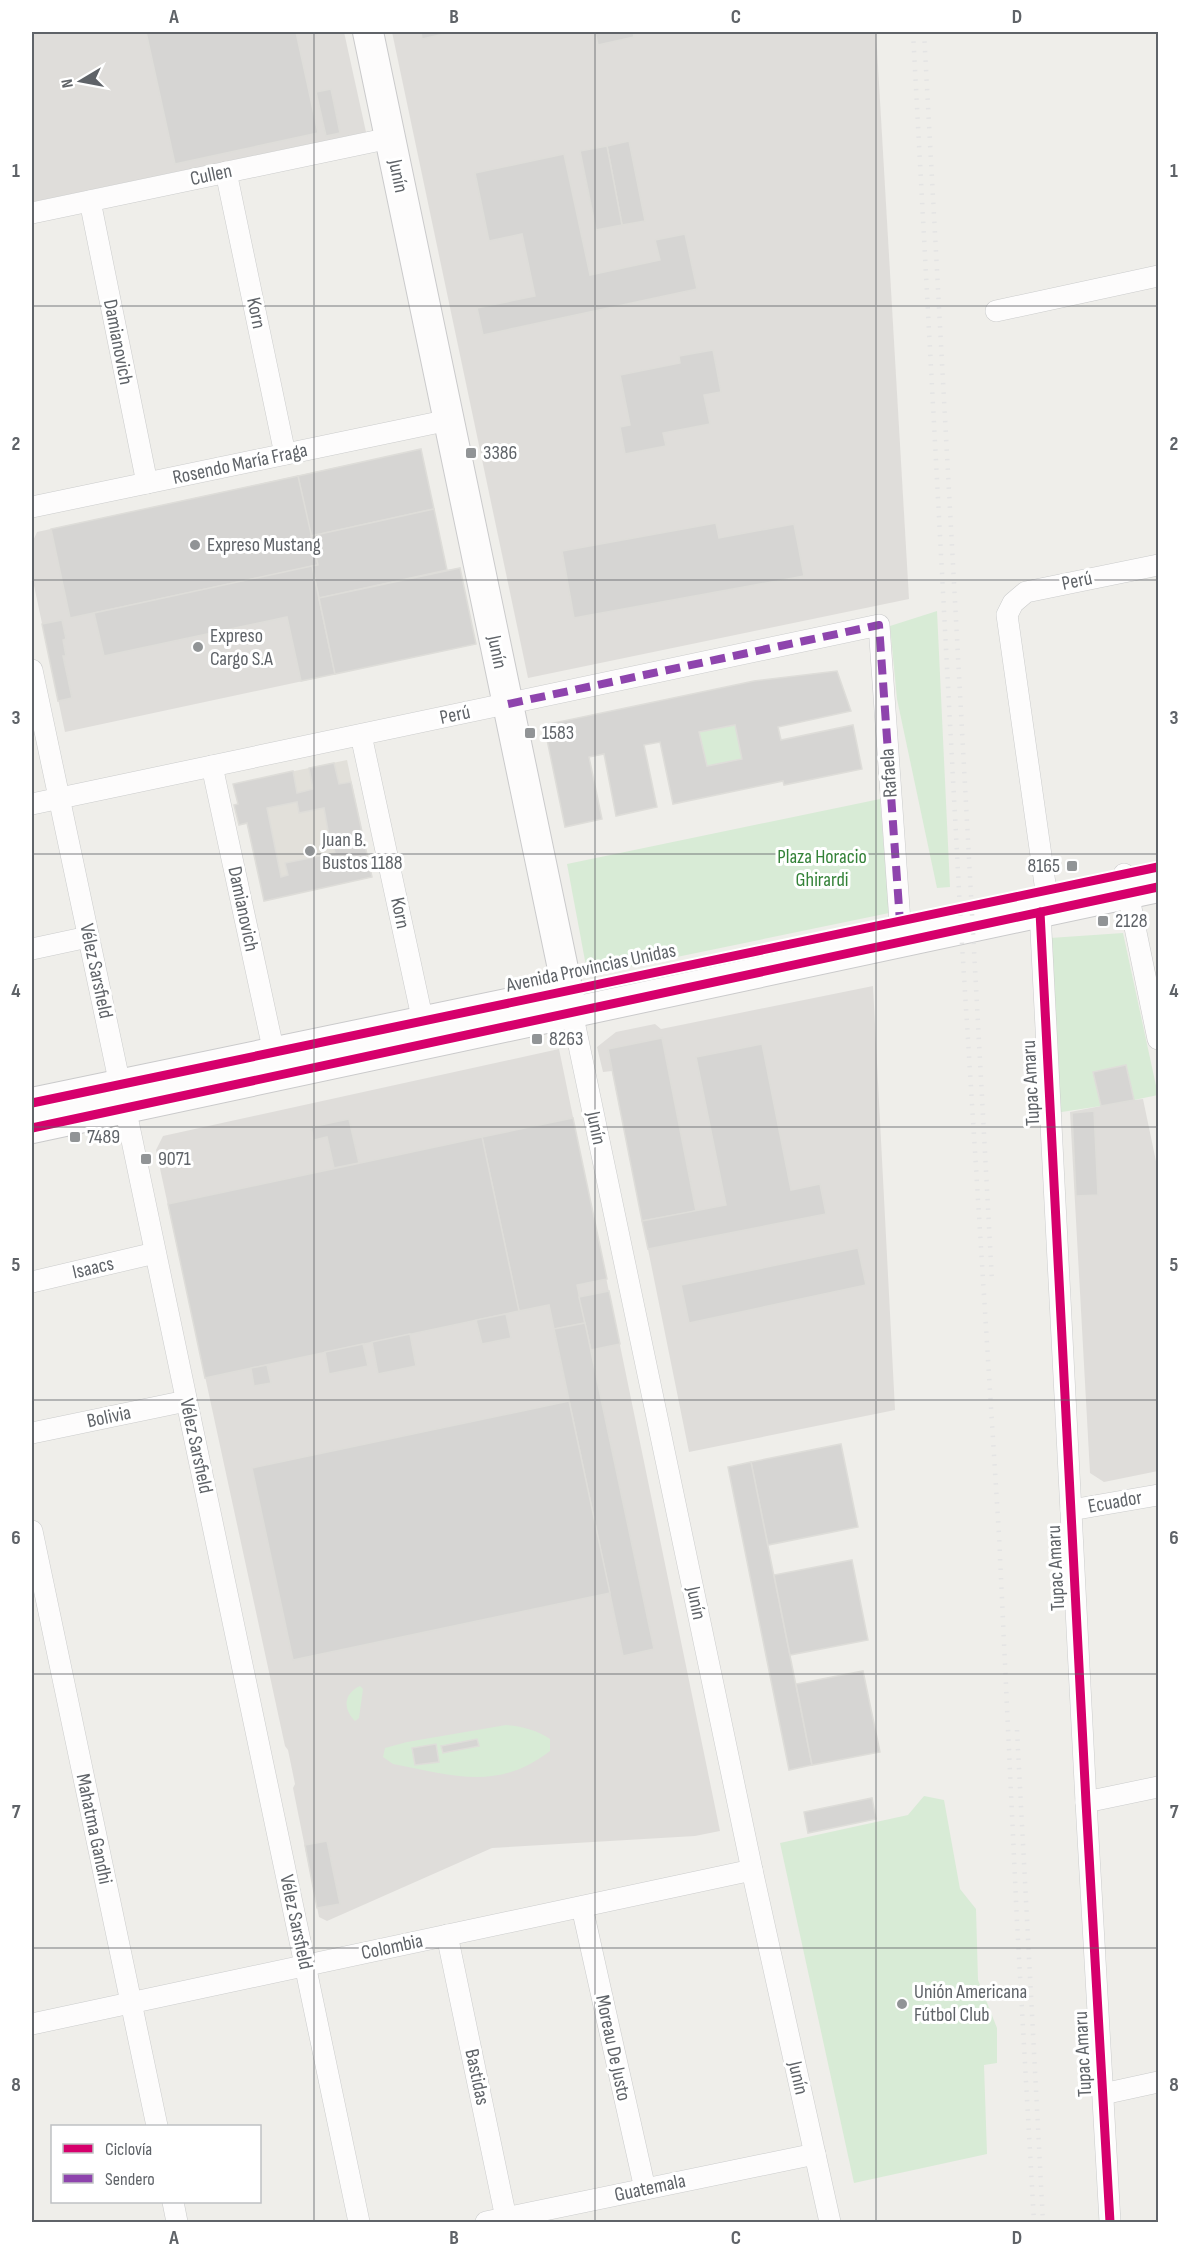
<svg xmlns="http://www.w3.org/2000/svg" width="1190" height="2254" viewBox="0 0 1190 2254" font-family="'Sofia Sans Condensed',sans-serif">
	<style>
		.industrial { fill: #dfddda }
		.education { fill: #e2e0da }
		.green { fill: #d8ebd6 }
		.building { fill: #d6d5d3; stroke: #deddd9; stroke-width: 1.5; fill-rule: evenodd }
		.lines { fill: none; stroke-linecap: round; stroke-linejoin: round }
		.minor-casing { stroke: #cbcccc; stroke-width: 22 }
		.secondary-casing { stroke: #cacacb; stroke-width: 32 }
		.minor { stroke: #fdfcfc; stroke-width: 21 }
		.secondary { stroke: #fdfcfc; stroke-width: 30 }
		.rail { stroke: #e4e4e4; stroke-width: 4.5; stroke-dasharray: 1.5 8; stroke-linecap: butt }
		.quiet { stroke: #8e44ad; stroke-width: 8; stroke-dasharray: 15 8; stroke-linecap: butt }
		.cycleway-casing { stroke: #fff; stroke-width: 13 }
		.cycleway { stroke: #d6006c; stroke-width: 9 }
		.grid { fill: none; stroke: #5f6368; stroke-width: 1.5; stroke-opacity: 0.55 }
		.poi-dot { fill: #919496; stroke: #fff; stroke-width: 2 }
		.labels { text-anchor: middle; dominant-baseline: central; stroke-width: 6; stroke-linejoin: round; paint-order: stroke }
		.street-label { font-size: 20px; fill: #5f6368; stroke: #fff }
		.poi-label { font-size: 20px; fill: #5f6368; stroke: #fff; text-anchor: start }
		.park-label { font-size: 20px; fill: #348238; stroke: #fff }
		.neatline { fill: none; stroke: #5f6368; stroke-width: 2 }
		.grid-label { font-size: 20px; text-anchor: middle; font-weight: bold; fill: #5f6368 }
	</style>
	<rect width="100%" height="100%" fill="#efeeea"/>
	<g class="industrial">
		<path d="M32 32H344L366 132 32 202Z"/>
		<path d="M392 32H876L909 599 528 678Z"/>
		<path d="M421 449 447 570 460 568 476 644 65 732 32 576V543L37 532Z"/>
		<path d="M873 986 895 1410 689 1452 612 1071 603 1072 597 1047 616 1032 655 1024 661 1029Z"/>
		<path d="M559 1049 720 1831 695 1836 492 1848 327 1921 319 1917 293 1788 295 1784 288 1750 285 1746 156 1150 163 1136Z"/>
		<path d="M1126 1065 1134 1100 1143 1099 1158 1171V1471L1104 1482 1090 1473 1070 1112 1101 1106 1093 1072Z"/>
	</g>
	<path class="education" d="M347 760 372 877 264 901 247 824 239 825 234 805 238 804 233 784Z"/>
	<g class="green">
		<path d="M937 611 950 887 937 888 897 699 890 626Z"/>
		<path d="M735 725 742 759 707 766 699 732Z"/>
		<path d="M880 799 889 913 604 972 586 966 567 864Z"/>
		<path d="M1123 933 1158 1095 1134 1100 1126 1065 1094 1072 1101 1106 1055 1113 1050 938Z"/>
		<path d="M360 1686 363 1689 359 1718 355 1721C343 1709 343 1694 360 1686Z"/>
		<path d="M506 1725C522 1726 537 1730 550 1739V1751C497 1792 453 1775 393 1764L383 1757 385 1748 407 1742Z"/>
		<path d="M924 1796 944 1800 960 1889 976 1909 978 1980 997 2028V2063L984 2065 987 2154 854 2183 780 1843 908 1815Z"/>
	</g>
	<g class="building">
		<path d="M146 32H296L318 133 175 164Z"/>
		<path d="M421 32H443L444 34 422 39Z"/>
		<path d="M595 32H633L634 37 598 45Z"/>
		<path d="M331 89 340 133 326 136 316 92Z"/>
		<path d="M629 141 645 221 622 225 607 146Z"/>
		<path d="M607 146 622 225 596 230 580 151Z"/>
		<path d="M564 154 590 275 660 260 655 240 685 234 697 289 483 335 477 308 535 296 522 234 489 241 475 173Z"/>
		<path d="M713 350 721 392 704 395 710 424 663 433 666 446 625 454 620 427 630 425 620 375 680 363 679 356Z"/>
		<path d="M421 449 434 509 311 536 298 476Z"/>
		<path d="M298 476 318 565 70 618 51 529Z"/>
		<path d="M434 509 447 570 319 598 312 566 318 565 311 536Z"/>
		<path d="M716 523 719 538 794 524 804 576 574 618 562 551Z"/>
		<path d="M312 566 335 674 301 681 287 617 104 656 94 613Z"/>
		<path d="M460 568 476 644 335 674 319 598Z"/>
		<path d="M62 620 66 639 63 640 66 656H63L72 698 58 701 42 624Z"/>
		<path d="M837 671 851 711 778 727 781 740 853 725 862 769 784 785 783 781 673 804 660 742 644 745 657 807 616 816 604 754 589 757 602 819 565 827 544 725 754 681ZM735 725 742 759 707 766 699 732Z"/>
		<path d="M334 763 339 784 351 782 372 877 264 901 247 823 239 825 234 805 238 804 233 784 293 771 297 793 313 789 309 768ZM297 802 299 813 324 808 330 842 332 841 335 853 285 863 288 875 281 877 267 808Z"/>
		<path d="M662 1038 696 1211 642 1221 608 1049Z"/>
		<path d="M762 1044 791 1190 820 1184 826 1214 648 1249 642 1221 726 1205 696 1057Z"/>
		<path d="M1126 1065 1134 1100 1101 1106 1093 1072Z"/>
		<path d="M1094 1111 1098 1195 1076 1196 1072 1113Z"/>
		<path d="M573 1118 607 1279 577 1285 585 1323 554 1329 549 1305 519 1311 482 1137Z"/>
		<path d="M349 1119 359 1163 334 1168 327 1137 314 1140 311 1127Z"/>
		<path d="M482 1137 519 1311 205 1378 168 1204Z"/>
		<path d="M858 1248 866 1285 689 1323 681 1285Z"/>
		<path d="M609 1291 620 1344 591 1350 579 1297Z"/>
		<path d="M506 1314 511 1338 482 1344 476 1320Z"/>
		<path d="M585 1323 654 1649 623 1656 554 1329Z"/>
		<path d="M410 1334 416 1366 378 1374 372 1342Z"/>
		<path d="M363 1344 368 1366 329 1374 325 1352Z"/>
		<path d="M267 1365 271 1383 254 1386 251 1368Z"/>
		<path d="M569 1401 610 1593 293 1660 252 1468Z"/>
		<path d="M841 1444 858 1527 768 1545 751 1462Z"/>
		<path d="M751 1462 812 1765 789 1770 728 1467Z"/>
		<path d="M852 1560 868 1640 790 1655 774 1575Z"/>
		<path d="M863 1671 880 1752 812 1765 796 1684Z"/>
		<path d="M477 1739 479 1746 443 1753 441 1746Z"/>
		<path d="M436 1744 439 1762 415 1765 412 1748Z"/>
		<path d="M872 1798 876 1819 808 1833 804 1812Z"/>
		<path d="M327 1841 340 1904 317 1908 305 1845Z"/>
	</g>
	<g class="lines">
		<g class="minor-casing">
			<g id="minor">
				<path d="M226 172 285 454"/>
				<path d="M90 201 147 483"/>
				<path d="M32 213 390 138"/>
				<path d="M996 311 1158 276"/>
				<path d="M32 507 449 420"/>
				<path d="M32 670 120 1085"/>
				<path d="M361 735 423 1022"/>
				<path d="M212 766 274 1053"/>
				<path d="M32 804 879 625 900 922"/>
				<path d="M1124 874 1158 1039"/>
				<path d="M1046 891 1007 615 1013 603 1026 592 1158 565"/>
				<path d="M1040 912 1086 1802 1110 2222"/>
				<path d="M32 949 88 937"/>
				<path d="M572 1012 752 1870 830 2222"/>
				<path d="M125 1107 359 2222"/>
				<path d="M32 1282 155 1253"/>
				<path d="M32 1433 186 1401"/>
				<path d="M1071 1510 1158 1495"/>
				<path d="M32 1531 157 2126"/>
				<path d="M1086 1802 1158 1787"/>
				<path d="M582 1907 645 2189"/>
				<path d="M447 1935 506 2218"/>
				<path d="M32 2024 752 1870"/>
				<path d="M1103 2094 1158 2082"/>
				<path d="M173 2202 177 2222"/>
				<path d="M486 2222 815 2154"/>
			</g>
		</g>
		<g class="secondary-casing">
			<g id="secondary">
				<path d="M368 32 572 1012"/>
				<path d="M32 1103 545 996"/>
				<path d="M32 1128 1158 887"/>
			</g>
		</g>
		<use href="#minor" class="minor"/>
		<use href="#secondary" class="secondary"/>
		<g class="rail">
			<path d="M913 32 961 928 999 1535 1017 1922 1034 2222"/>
			<path d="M924 32 992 1281"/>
			<path d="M1017 1730 1043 2222"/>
		</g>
		<path class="quiet" d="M508 704 879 625 900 922"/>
		<g class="cycleway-casing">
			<g id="cycleway">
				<path d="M1040 912 1086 1802 1110 2222"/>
				<path d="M32 1103 1158 867"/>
				<path d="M32 1128 1158 887"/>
			</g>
		</g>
		<use href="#cycleway" class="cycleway"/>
	</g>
	<path class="grid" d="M314 32V2222M595 32V2222M876 32V2222M32 306H1158M32 580H1158M32 854H1158M32 1127H1158M32 1400H1158M32 1674H1158M32 1948H1158"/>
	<g class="poi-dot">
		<rect x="465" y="447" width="12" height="12" rx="3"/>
		<circle cx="195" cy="545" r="6"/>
		<circle cx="198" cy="647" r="6"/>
		<rect x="524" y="727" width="12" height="12" rx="3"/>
		<circle cx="310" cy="851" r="6"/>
		<rect x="1066" y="860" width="12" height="12" rx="3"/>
		<rect x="1097" y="915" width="12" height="12" rx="3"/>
		<rect x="531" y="1033" width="12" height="12" rx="3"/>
		<rect x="69" y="1131" width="12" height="12" rx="3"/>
		<rect x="140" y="1153" width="12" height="12" rx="3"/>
		<circle cx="902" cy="2004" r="6"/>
	</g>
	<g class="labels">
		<g class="street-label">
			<text transform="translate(211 175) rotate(-12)">Cullen</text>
			<text transform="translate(398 176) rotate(78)">Junín</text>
			<text transform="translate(256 313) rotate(78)">Korn</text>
			<text transform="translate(118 342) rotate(79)">Damianovich</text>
			<text transform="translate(240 464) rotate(-12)">Rosendo María Fraga</text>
			<text transform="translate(1077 581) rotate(-12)">Perú</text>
			<text transform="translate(497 652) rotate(78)">Junín</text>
			<text transform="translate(455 715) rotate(-12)">Perú</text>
			<text transform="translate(889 773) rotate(-94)">Rafaela</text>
			<text transform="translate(243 909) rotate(78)">Damianovich</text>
			<text transform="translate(400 913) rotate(78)">Korn</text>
			<text transform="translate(591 968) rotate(-12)">Avenida Provincias Unidas</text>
			<text transform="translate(96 971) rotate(78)">Vélez Sarsfield</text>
			<text transform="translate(1031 1083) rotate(-93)">Tupac Amaru</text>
			<text transform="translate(596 1128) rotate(78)">Junín</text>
			<text transform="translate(93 1268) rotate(-13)">Isaacs</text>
			<text transform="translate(109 1417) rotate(-12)">Bolivia</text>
			<text transform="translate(196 1446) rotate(78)">Vélez Sarsfield</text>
			<text transform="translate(1115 1502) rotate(-10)">Ecuador</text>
			<text transform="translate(1056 1568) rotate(-93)">Tupac Amaru</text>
			<text transform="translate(696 1603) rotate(78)">Junín</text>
			<text transform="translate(94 1829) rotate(78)">Mahatma Gandhi</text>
			<text transform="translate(296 1922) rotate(78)">Vélez Sarsfield</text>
			<text transform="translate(392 1947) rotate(-12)">Colombia</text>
			<text transform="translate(613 2048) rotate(78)">Moreau De Justo</text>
			<text transform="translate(1083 2054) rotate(-93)">Tupac Amaru</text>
			<text transform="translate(477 2077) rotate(78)">Bastidas</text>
			<text transform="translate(798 2078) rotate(77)">Junín</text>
			<text transform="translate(650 2188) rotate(-12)">Guatemala</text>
		</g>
		<g class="poi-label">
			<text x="483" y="453">3386</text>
			<text x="207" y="545">Expreso Mustang</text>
			<text x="210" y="636">Expreso<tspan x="210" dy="23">Cargo S.A</tspan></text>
			<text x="542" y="733">1583</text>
			<text x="322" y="840">Juan B.<tspan x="322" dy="23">Bustos 1188</tspan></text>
			<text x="1060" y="866" text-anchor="end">8165</text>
			<text x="1115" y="921">2128</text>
			<text x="549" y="1039">8263</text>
			<text x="87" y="1137">7489</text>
			<text x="158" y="1159">9071</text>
			<text x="914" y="1992">Unión Americana<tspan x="914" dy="23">Fútbol Club</tspan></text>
		</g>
		<g class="park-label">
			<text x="822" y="857">Plaza Horacio<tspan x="822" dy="23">Ghirardi</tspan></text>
		</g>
	</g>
	<rect width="1190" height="2254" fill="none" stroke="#ffffff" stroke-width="66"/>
	<rect x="51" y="2125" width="210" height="78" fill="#ffffff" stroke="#bfc1c3" stroke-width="1.5"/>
	<rect x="63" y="2144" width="30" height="9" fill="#d6006c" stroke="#bfc1c3" stroke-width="1.5"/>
	<text x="105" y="2155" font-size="18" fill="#5f6368">Ciclovía</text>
	<rect x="63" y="2174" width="30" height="9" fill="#8e44ad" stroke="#bfc1c3" stroke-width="1.5"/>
	<text x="105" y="2185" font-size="18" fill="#5f6368">Sendero</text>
	<g transform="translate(81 81) rotate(260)" stroke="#ffffff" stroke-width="4.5" paint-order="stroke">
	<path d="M0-4.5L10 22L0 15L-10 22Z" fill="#5f6368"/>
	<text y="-9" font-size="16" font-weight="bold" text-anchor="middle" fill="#5f6368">N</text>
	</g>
	<rect x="33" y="33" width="1124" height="2188" class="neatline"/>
	<g class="grid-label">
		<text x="174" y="23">A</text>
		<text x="454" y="23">B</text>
		<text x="736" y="23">C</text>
		<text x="1017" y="23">D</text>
		<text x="16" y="177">1</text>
		<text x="1174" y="177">1</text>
		<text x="16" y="450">2</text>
		<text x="1174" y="450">2</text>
		<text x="16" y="724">3</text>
		<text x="1174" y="724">3</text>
		<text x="16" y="997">4</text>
		<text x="1174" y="997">4</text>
		<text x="16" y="1271">5</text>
		<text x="1174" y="1271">5</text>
		<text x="16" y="1544">6</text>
		<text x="1174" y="1544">6</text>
		<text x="16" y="1818">7</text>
		<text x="1174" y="1818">7</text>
		<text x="16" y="2091">8</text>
		<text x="1174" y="2091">8</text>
		<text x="174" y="2244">A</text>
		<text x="454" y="2244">B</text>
		<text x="736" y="2244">C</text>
		<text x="1017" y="2244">D</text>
	</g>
</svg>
